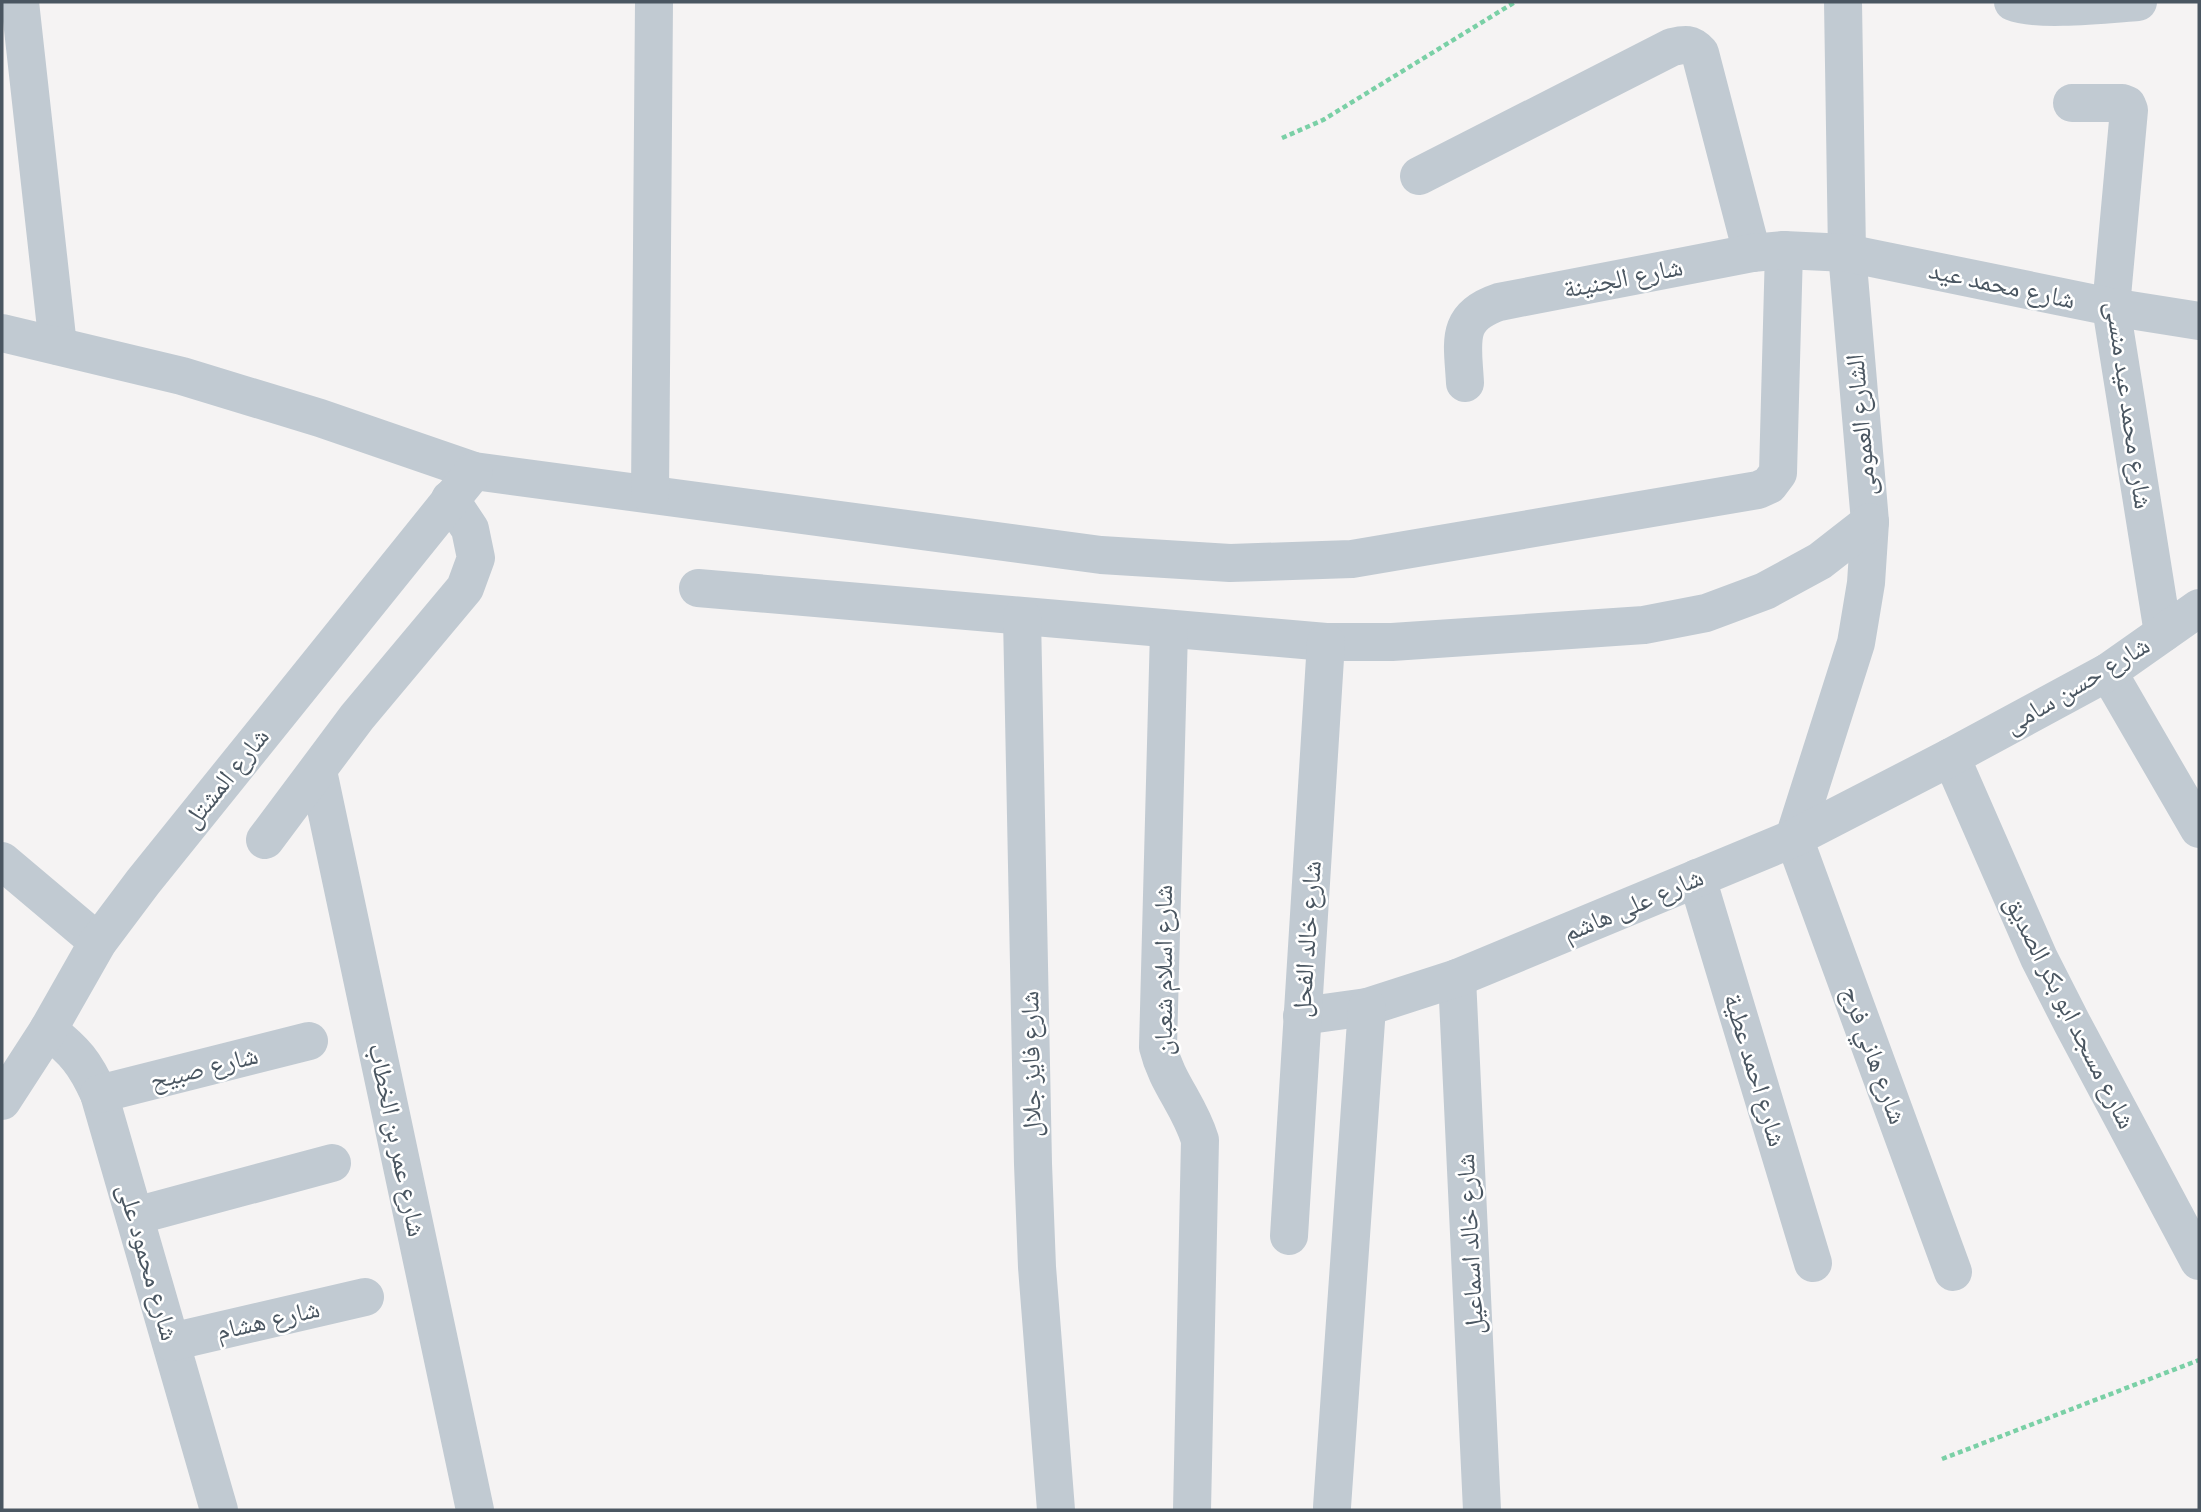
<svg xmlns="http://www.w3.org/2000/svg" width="2201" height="1512" viewBox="0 0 2201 1512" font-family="Karla,'Noto Naskh Arabic',sans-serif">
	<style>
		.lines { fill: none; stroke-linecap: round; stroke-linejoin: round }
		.path { stroke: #7ad0a6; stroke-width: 4.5; stroke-dasharray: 5 3.5; stroke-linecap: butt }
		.street { stroke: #c1cad2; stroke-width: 38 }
		.labels { text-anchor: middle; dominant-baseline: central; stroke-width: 5; stroke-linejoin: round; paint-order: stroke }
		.street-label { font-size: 26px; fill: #4a5661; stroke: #fff }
	</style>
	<rect width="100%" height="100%" fill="#f5f3f3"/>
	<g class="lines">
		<g class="path">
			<path d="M1282 138 1323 120 1515 2"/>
			<path d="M1942 1459 2199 1360"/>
		</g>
		<g class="street">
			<path d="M20 2 58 346"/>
			<path d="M1843 2 1847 253 1870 522 1866 583 1856 643 1794 838 1953 1272"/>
			<path d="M2013 2C2037 12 2109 4 2138 2"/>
			<path d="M2072 103H2122L2127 105 2129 110 2111 307 2163 633"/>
			<path d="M1419 176 1672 47C1685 44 1691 43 1700 53L1752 253"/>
			<path d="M2 333 182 376 320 418 474 471 1101 555 1230 563 1352 559 1758 490 1769 485 1778 473 1784 250"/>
			<path d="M1465 383C1463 343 1454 317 1499 302L1752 253 1784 250 1847 253 2111 307 2199 321"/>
			<path d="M650 494 654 2"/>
			<path d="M698 588 1326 642H1392L1644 625 1706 613 1765 591 1820 561 1870 522"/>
			<path d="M1022 617 1033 1164 1037 1267 1056 1510"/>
			<path d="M1169 630 1158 1047C1167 1084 1189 1104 1200 1140L1192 1510"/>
			<path d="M2108 672 2199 829"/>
			<path d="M1951 757 2039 958 2072 1023 2199 1261"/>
			<path d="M318 771 475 1510"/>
			<path d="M265 840 357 717 465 588 476 558 470 529 450 499"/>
			<path d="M2 861 98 942"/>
			<path d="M1697 878 1813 1263"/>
			<path d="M1457 978 1482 1510"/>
			<path d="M1302 1016 1367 1007 1457 978 1794 838 1951 757 2108 672 2199 608"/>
			<path d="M48 1030C75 1051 85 1063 99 1094L219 1510"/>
			<path d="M99 1094 309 1041"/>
			<path d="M2 1101 48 1030 98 942 143 882 474 471"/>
			<path d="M135 1216 332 1163"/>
			<path d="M1289 1236 1326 642"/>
			<path d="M171 1342 365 1297"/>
			<path d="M1332 1507 1367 1007"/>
		</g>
	</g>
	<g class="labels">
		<g class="street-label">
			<text transform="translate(1623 278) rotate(-11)">شارع الجنينة</text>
			<text transform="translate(2002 285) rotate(12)">شارع محمد عيد</text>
			<text transform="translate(2129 405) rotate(82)">شارع محمد عيد منسى</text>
			<text transform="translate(1861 425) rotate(-95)">الشارع العمومى</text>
			<text transform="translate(2077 685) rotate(-31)">شارع حسن سامى</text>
			<text transform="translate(226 778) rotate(-51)">شارع المشتل</text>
			<text transform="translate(1633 905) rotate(-23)">شارع على هاشم</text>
			<text transform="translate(1307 939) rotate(-86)">شارع خالد الفحل</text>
			<text transform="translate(1163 970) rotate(-90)">شارع اسلام شعبان</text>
			<text transform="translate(2070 1012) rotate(63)">شارع مسجد ابو بكر الصديق</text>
			<text transform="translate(1874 1055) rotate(70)">شارع هاني فرج</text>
			<text transform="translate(1031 1064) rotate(-91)">شارع فايز جلال</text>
			<text transform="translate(204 1068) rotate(-14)">شارع صبيح</text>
			<text transform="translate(1755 1070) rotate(73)">شارع احمد عطية</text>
			<text transform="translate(397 1140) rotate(78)">شارع عمر بن الخطاب</text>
			<text transform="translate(1470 1244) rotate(-93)">شارع خالد اسماعيل</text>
			<text transform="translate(148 1262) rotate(74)">شارع محمود على</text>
			<text transform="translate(268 1320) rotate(-13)">شارع هشام</text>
		</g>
	</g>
	<rect width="2201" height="1512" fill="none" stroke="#4a5661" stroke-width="7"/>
</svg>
